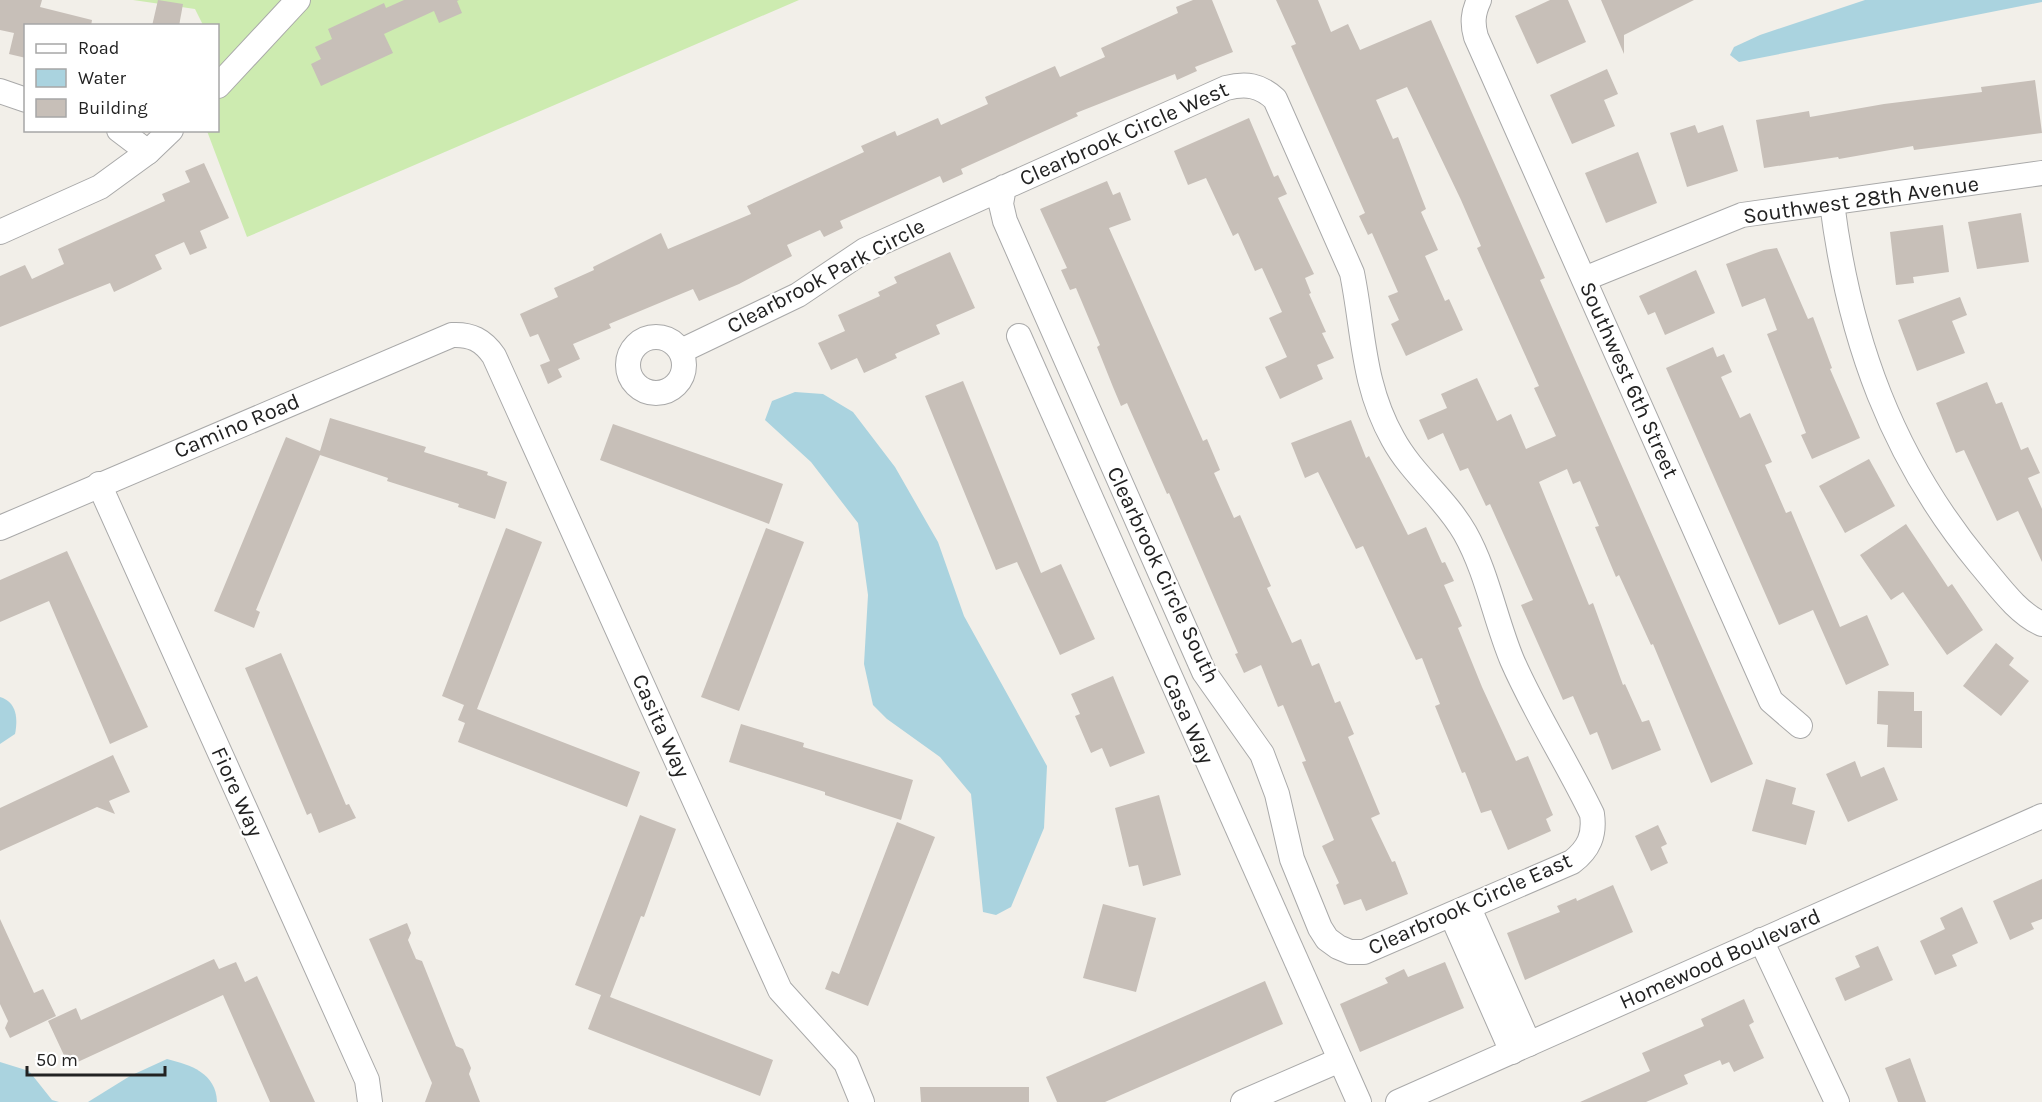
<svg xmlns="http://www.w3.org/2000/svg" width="2042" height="1102" viewBox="0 0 2042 1102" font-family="Karla,sans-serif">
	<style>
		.grass { fill: #cdebb0 }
		.water { fill: #aad3df }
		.building { fill: #c7bfb8 }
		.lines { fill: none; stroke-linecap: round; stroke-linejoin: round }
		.minor-casing { stroke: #a9a9a9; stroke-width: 26 }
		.minor { stroke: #fff; stroke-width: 24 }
		.labels { text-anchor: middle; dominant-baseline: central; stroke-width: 4.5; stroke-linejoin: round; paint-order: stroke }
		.street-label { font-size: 22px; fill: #222; stroke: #fff }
	</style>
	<rect width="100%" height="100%" fill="#f2efe9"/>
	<path class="grass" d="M133 0H799L247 237 207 131 218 130V26L203 25 195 9Z"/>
	<g class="water">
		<path d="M1865 0H2042V2L1739 62 1730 55 1734 47 1760 35Z"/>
		<path d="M795 392 823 394 853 412 895 467 938 542 964 616 1047 766 1044 828 1011 907 996 915 983 912 971 794 940 757 887 719 873 705 864 664 868 595 858 523 811 462 765 420 772 401Z"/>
		<path d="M0 697C17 702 18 719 15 734L0 744Z"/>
		<path d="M167 1059C191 1065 216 1073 217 1102H88L130 1076Z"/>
		<path d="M0 1062 29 1071 52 1100 59 1102H0Z"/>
	</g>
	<g class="building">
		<path d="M0 0H42L40 7 92 20 91 26H26V58L9 54 14 33 0 30Z"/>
		<path d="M158 0 183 4 179 26H152Z"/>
		<path d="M404 0H459L457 1 462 13 439 23 434 11 384 34 393 53 321 86 311 64 321 59 315 47 332 39 328 29 384 3 386 8Z"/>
		<path d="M1193 0H1212L1233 52 1195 67 1197 71 1177 80 1175 74 1076 113 1078 116 961 169 963 174 943 183 940 176 840 221 843 228 824 237 820 230 787 245 792 256 739 284 699 301 693 289 609 324 611 328 573 344 580 359 558 369 562 377 548 384 540 365 550 361 538 334 530 337 520 314 558 297 554 288 594 270 593 267 661 233 668 249 751 214 747 206 864 152 861 146 895 131 897 136 938 118 941 125 988 104 985 97 1055 66 1060 77 1105 57 1101 48 1178 13 1176 7Z"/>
		<path d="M1276 0H1318L1331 32 1348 24 1360 50 1431 20 1545 278 1540 280 1753 764 1711 783 1653 644 1651 645 1619 575 1616 577 1595 527 1599 526 1580 481 1573 484 1567 469 1539 482 1589 605 1593 603 1623 685 1625 684 1642 722 1649 720 1661 750 1612 770 1597 732 1590 735 1573 696 1563 700 1521 605 1533 600 1490 504 1486 506 1468 468 1460 471 1443 433 1428 440 1419 420 1447 408 1441 394 1477 378 1497 421 1511 414 1526 449 1556 436 1534 388 1539 386 1477 248 1481 246 1461 200 1407 87 1376 100 1393 139 1398 137 1426 209 1421 212 1438 250 1425 256 1445 301 1449 299 1463 330 1406 356 1391 324 1399 320 1388 296 1398 292 1372 233 1368 235 1359 216 1365 213 1291 46 1296 44Z"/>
		<path d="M1550 0H1568L1586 42 1537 64 1515 16Z"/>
		<path d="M1601 0H1694L1624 35V54Z"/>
		<path d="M1607 69 1618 94 1604 100 1615 126 1572 144 1550 95Z"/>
		<path d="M2035 80 2042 133 1914 150 1913 146 1839 159 1838 157 1764 168 1756 120 1809 111 1810 117 1884 104 1982 92 1981 87Z"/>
		<path d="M1249 118 1274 177 1278 175 1287 194 1278 198 1314 274 1305 278 1311 293 1309 294 1326 332 1322 333 1334 358 1317 365 1323 379 1280 399 1265 367 1287 357 1269 318 1282 312 1262 268 1255 271 1238 233 1233 236 1206 178 1188 185 1174 151Z"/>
		<path d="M1695 125 1698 133 1723 125 1738 171 1687 187 1670 133Z"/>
		<path d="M1638 152 1657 203 1606 223 1585 173Z"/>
		<path d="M204 163 229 218 200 231 207 248 190 255 184 242 155 255 162 269 129 285 114 292 110 283 0 327V276L25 265 32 279 64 264 58 249 165 201 162 194 190 182 185 171Z"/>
		<path d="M1107 181 1113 195 1120 192 1131 220 1109 228 1203 441 1207 439 1220 470 1214 473 1234 518 1240 515 1271 586 1267 588 1292 643 1301 639 1312 666 1319 663 1335 703 1340 701 1354 734 1348 737 1380 814 1371 818 1392 862 1395 861 1408 894 1366 911 1361 899 1344 905 1336 885 1339 883 1322 846 1334 840 1302 762 1306 761 1283 705 1278 707 1261 665 1244 673 1235 654 1238 653 1169 493 1167 494 1127 403 1121 406 1113 387 1097 347 1100 345 1076 288 1070 290 1061 270 1067 268 1040 209Z"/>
		<path d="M2021 213 2029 262 1977 269 1968 222Z"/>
		<path d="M1943 225 1949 272 1913 277 1914 283 1896 285 1890 232Z"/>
		<path d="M1777 248 1808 319 1813 317 1832 368 1830 369 1860 438 1812 459 1801 435 1806 433 1767 334 1777 330 1765 298 1742 307 1726 264 1764 250Z"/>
		<path d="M950 252 975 308 936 325 940 334 895 354 897 358 864 373 857 358 831 370 818 343 845 331 838 315 880 296 878 292 897 283 894 277Z"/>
		<path d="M1696 270 1715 313 1665 335 1655 312 1648 315 1639 296Z"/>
		<path d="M1960 297 1967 315 1952 321 1965 353 1917 371 1898 320Z"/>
		<path d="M1713 347 1717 357 1724 354 1732 372 1721 377 1740 418 1750 413 1772 462 1765 465 1786 513 1791 511 1840 627 1867 615 1889 665 1846 685 1813 610 1779 625 1666 368Z"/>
		<path d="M963 381 1041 573 1061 564 1095 639 1060 655 1017 562 996 570 925 396Z"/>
		<path d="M1987 382 1996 404 2002 402 2021 450 2028 447 2040 473 2028 478 2042 509V562L2018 511 1997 521 1964 450 1956 453 1936 403Z"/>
		<path d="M330 418 426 447 424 452 488 472 487 475 507 482 495 519 458 507 459 504 387 481 388 478 320 455 256 610 260 612 254 628 214 611 286 437 320 451Z"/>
		<path d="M1351 420 1366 458 1369 456 1408 535 1426 527 1442 563 1445 562 1454 581 1444 585 1462 626 1458 628 1482 687 1516 761 1528 756 1553 815 1546 819 1551 831 1508 850 1491 810 1481 813 1465 772 1462 773 1435 706 1440 704 1422 658 1416 660 1363 546 1356 549 1318 472 1305 478 1291 443Z"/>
		<path d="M613 424 783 484 769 524 600 460Z"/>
		<path d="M1869 459 1895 506 1845 533 1819 486Z"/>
		<path d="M1906 524 1948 587 1952 584 1983 630 1947 655 1903 592 1891 600 1860 555Z"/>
		<path d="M506 528 542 542 477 709 640 772 627 807 458 742 465 723 458 720 464 705 442 696Z"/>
		<path d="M766 528 804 542 739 711 701 697Z"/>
		<path d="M67 551 148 727 110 744 49 601 0 622V580Z"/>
		<path d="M1996 643 2014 658 2009 665 2029 681 2001 716 1963 686Z"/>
		<path d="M281 653 346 805 349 804 356 818 319 833 311 813 307 815 245 668Z"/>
		<path d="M1113 676 1145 753 1110 767 1102 748 1091 753 1075 716 1080 714 1071 694Z"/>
		<path d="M1878 691 1914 692V711H1922V748L1887 747 1888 725 1877 724Z"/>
		<path d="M741 724 804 743 803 747 913 780 901 820 825 795V792L729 762Z"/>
		<path d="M113 755 130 792 109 801 115 814 97 807 0 851V808Z"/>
		<path d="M1855 761 1861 777 1884 767 1898 800 1848 822 1826 774Z"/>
		<path d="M1766 779 1796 788 1792 804 1815 811 1806 845 1752 831Z"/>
		<path d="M1159 795 1181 875 1143 886 1138 865 1129 867 1115 808Z"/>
		<path d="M640 815 676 829 644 917 641 916 610 997 773 1060 760 1096 588 1029 601 995 575 985Z"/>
		<path d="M897 822 935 837 868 1006 825 989 832 971 839 974Z"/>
		<path d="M1658 825 1667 844 1661 847 1668 863 1651 871 1635 836Z"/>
		<path d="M2042 879V919L2031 923 2034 929 2010 940 1993 901Z"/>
		<path d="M1613 885 1633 932 1525 980 1507 933 1560 912 1557 906 1576 898 1577 901Z"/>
		<path d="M1103 904 1156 918 1136 992 1083 978Z"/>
		<path d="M1962 907 1978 943 1952 955 1957 966 1935 975 1920 941 1945 929 1940 918Z"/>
		<path d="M0 919 34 993 43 989 56 1016 10 1038 5 1028 8 1021 0 1004Z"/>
		<path d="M407 923 411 933 408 940 416 959 422 961 456 1046 463 1049 471 1068 469 1074 480 1102H425L432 1083 369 939Z"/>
		<path d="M1878 946 1893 980 1845 1001 1835 978 1860 967 1855 956Z"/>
		<path d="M214 959 219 969 236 962 245 982 257 976 315 1102H270L223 995 69 1066 48 1021 76 1008 81 1020Z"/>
		<path d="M1445 962 1464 1008 1360 1052 1340 1004 1388 983 1385 978 1404 969 1408 977Z"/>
		<path d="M1265 981 1283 1024 1105 1102H1057L1046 1077Z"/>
		<path d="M1744 999 1754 1022 1749 1025 1764 1058 1734 1072 1729 1062 1722 1065 1720 1060 1684 1075 1688 1084 1646 1102H1580L1650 1071 1642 1053 1704 1026 1701 1019Z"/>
		<path d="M1910 1058 1926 1102H1898L1885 1068Z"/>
		<path d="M920 1087H1029V1102H921Z"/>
	</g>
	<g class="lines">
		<g class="minor-casing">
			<g id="minor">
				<path d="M1479 0C1473 13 1472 23 1476 37L1771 701 1800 726"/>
				<path d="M218 86 298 0"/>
				<path d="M0 91 26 100"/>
				<path d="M148 152 171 130"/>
				<path d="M1832 203C1849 339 1892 458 1980 564 1998 585 2017 613 2042 624"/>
				<path d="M0 232 100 187 148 152 119 130"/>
				<path d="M1584 279 1742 215 2042 173"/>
				<path d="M1019 336 1359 1102"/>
				<circle cx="656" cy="365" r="28"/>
				<path d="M681 351 798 295 865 250 1226 88C1246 83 1260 85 1275 99L1352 273C1364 332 1362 384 1393 439 1412 474 1445 498 1465 533 1487 572 1495 619 1512 660 1535 713 1567 762 1592 814 1595 835 1589 849 1572 862L1364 952H1350L1338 947 1327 939 1320 928 1292 859 1277 794 1262 754 1204 672 1005 221 1001 204 1004 187"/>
				<path d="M99 484 367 1080 370 1102"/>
				<path d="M0 528 452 335C471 334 483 340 494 356L780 990 846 1063 862 1102"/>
				<path d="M1469 908 1529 1044"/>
				<path d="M1452 916 1512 1052"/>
				<path d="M1761 940 1837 1102"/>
				<path d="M1243 1102 1340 1060"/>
				<path d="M1398 1102 2042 816"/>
			</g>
		</g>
		<use href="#minor" class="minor"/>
	</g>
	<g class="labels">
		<g class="street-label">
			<text transform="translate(1124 134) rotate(-24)">Clearbrook Circle West</text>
			<text transform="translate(1861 200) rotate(-8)">Southwest 28th Avenue</text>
			<text transform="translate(826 276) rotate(-28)">Clearbrook Park Circle</text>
			<text transform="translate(1629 380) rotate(66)">Southwest 6th Street</text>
			<text transform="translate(237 426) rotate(-23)">Camino Road</text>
			<text transform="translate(1163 575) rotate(65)">Clearbrook Circle South</text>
			<text transform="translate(1188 719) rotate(66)">Casa Way</text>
			<text transform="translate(661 726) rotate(66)">Casita Way</text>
			<text transform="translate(237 792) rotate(66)">Fiore Way</text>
			<text transform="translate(1470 904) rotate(-24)">Clearbrook Circle East</text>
			<text transform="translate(1720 959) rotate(-24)">Homewood Boulevard</text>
		</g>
	</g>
	<rect x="24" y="24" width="195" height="108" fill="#ffffff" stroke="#a7a7a7" stroke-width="1.5"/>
	<rect x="36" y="44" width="30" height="9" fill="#ffffff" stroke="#a7a7a7" stroke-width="1.5"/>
	<text x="78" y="54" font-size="18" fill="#222222">Road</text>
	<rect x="36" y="69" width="30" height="18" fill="#aad3df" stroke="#a7a7a7" stroke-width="1.5"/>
	<text x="78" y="84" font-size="18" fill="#222222">Water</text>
	<rect x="36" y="99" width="30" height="18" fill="#c7bfb8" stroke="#a7a7a7" stroke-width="1.5"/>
	<text x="78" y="114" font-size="18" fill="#222222">Building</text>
	<path d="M27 1066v9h138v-9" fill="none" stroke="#222222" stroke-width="3"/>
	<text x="36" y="1066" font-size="18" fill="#222222" stroke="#ffffff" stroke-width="4.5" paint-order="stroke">50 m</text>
</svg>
